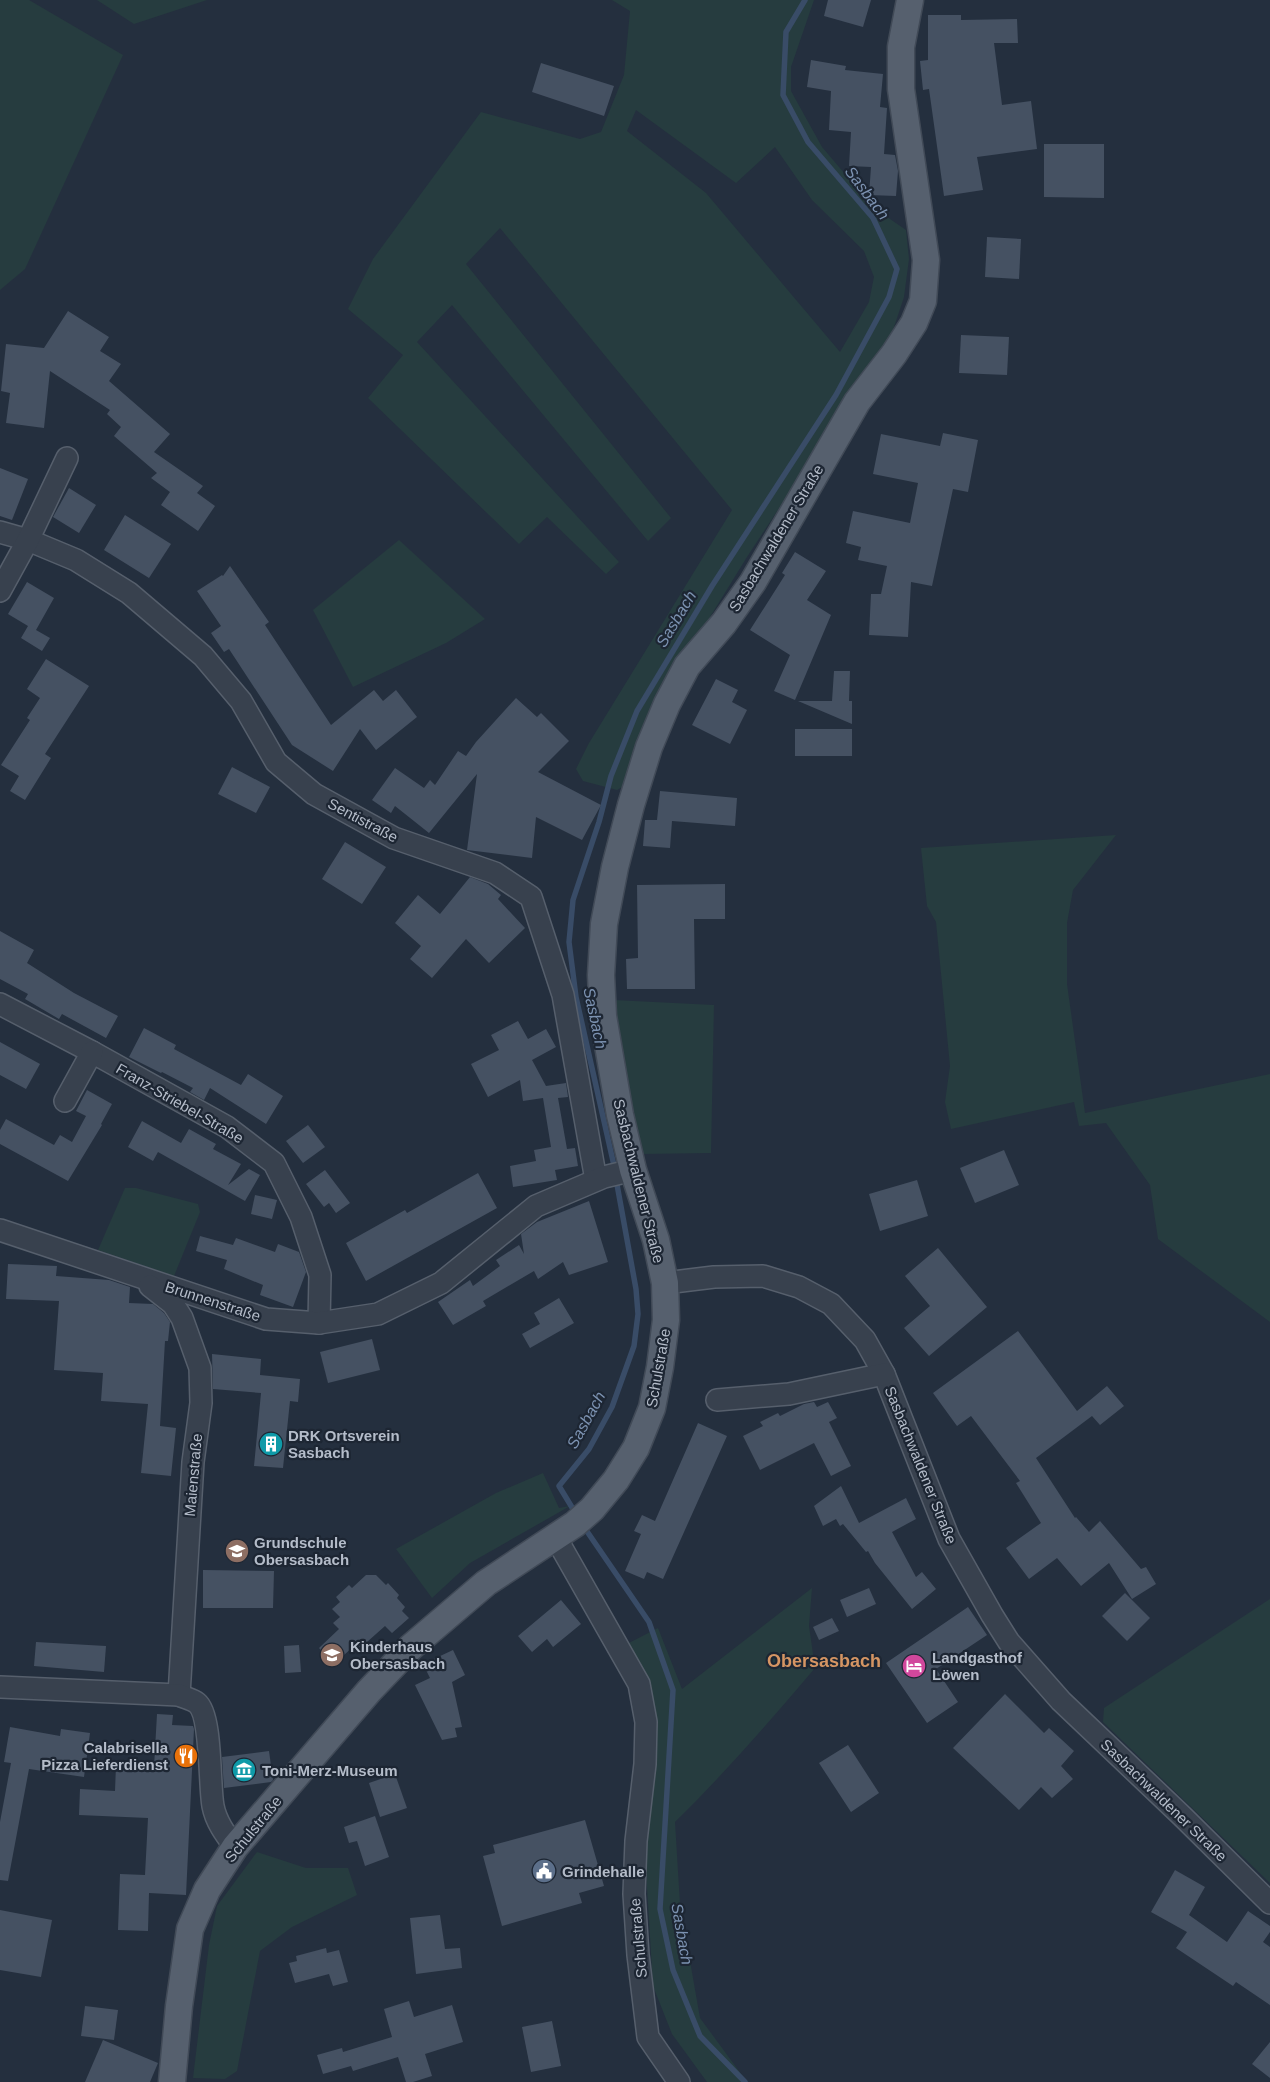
<svg xmlns="http://www.w3.org/2000/svg" width="1270" height="2082" viewBox="0 0 1270 2082" font-family="Helvetica,sans-serif">
	<style>
		.green { fill: #263c3f; fill-rule: evenodd }
		.lines { fill: none; stroke-linecap: round; stroke-linejoin: round }
		.stream { stroke: #394c67; stroke-width: 5.5 }
		.building { fill: #455162 }
		.minor-casing { stroke: #565f6c; stroke-width: 24 }
		.major-casing { stroke: #414a57; stroke-width: 29 }
		.minor { stroke: #38414e; stroke-width: 21 }
		.major { stroke: #56606e; stroke-width: 26 }
		.labels { text-anchor: middle; dominant-baseline: central; stroke-width: 4.5; stroke-linejoin: round; paint-order: stroke }
		.street-label { font-size: 15px; fill: #b4bcc9; stroke: #1d2633 }
		.poi-label { font-size: 15px; font-weight: bold; fill: #b4bcc9; stroke: #1d2633; text-anchor: start }
		.water-label { font-size: 16px; font-style: italic; fill: #7c92b1; stroke: #1d2633 }
		.quarter-label { font-size: 18px; font-weight: bold; fill: #d59563; stroke: #1d2633 }
	</style>
	<rect width="100%" height="100%" fill="#242f3e"/>
	<g class="green">
		<path d="M0 0H29L123 55 25 269 0 290Z"/>
		<path d="M97 0H207L134 24Z"/>
		<path d="M612 0H814L791 67V91L822 147 874 208 906 230 909 259 904 297 890 339 747 557 657 703 624 786 617 790 583 781 576 769 589 743 732 510 500 228 466 264 671 518 648 541 452 305 417 342 619 562 606 574 547 517 519 544 368 398 403 355 348 309 373 259 481 112 580 139 601 132 624 75 630 11ZM636 110 736 183 775 147 812 200 864 251 874 277 869 302 840 352 706 193 627 131Z"/>
		<path d="M399 540 485 619 446 643 353 687 313 610Z"/>
		<path d="M1116 835 1073 890 1067 923V984L1085 1113 1270 1074V1322L1158 1239 1150 1185 1106 1123 1079 1126 1074 1102 951 1129 945 1102 950 1066 936 922 927 906 921 848Z"/>
		<path d="M614 1000 714 1005 711 1153 642 1154 632 1110Z"/>
		<path d="M125 1188H136L198 1204 200 1212 174 1276 98 1250Z"/>
		<path d="M543 1473 559 1508 570 1506 470 1563 432 1598 396 1549 496 1493Z"/>
		<path d="M812 1588 809 1626 815 1668C770 1721 725 1773 675 1822L680 1904 700 2018 747 2082H707L672 2034 653 1986 646 1871 649 1784 657 1734 653 1699 645 1677 625 1645 658 1628 682 1689Z"/>
		<path d="M1270 1599V1883L1103 1722 1104 1708Z"/>
		<path d="M257 1852 306 1868H348L357 1895 292 1927 260 1951 237 2071 225 2079 193 2078 209 1945 217 1906Z"/>
	</g>
	<g class="lines">
		<g class="stream">
			<path d="M615 1170 576 997 569 942 573 900 599 822 611 776 637 711 712 586 836 395 889 297 897 269 873 218 808 142 783 95 786 32 805 0"/>
			<path d="M576 1514 559 1486 589 1449 612 1407 634 1346 638 1314 636 1289 616 1179"/>
			<path d="M584 1527 649 1622 673 1690 660 1909 673 1970 700 2036 745 2082"/>
		</g>
	</g>
	<g class="building">
		<path d="M828 0H871L863 27 824 16Z"/>
		<path d="M928 15H961V20L1017 19 1018 43H994L1002 105 1031 101 1037 149 977 157 983 190 944 196 929 89 923 90 920 61 928 60Z"/>
		<path d="M811 60 846 66 845 70 883 74 880 107 887 108 884 154 895 155 898 171 896 196 869 195 871 167 849 166 851 132 829 130 831 91 807 87Z"/>
		<path d="M541 63 614 86 604 116 532 92Z"/>
		<path d="M1044 144H1104V198L1044 197Z"/>
		<path d="M987 237 1021 239 1019 279 985 277Z"/>
		<path d="M68 311 109 337 100 351 121 364 109 381 170 434 154 452 203 486 197 493 215 506 198 531 161 505 170 492 151 478 157 473 114 436 121 427 107 414 110 410 50 371 44 428 6 423 10 393 1 391 6 344 44 348Z"/>
		<path d="M961 335 1009 337 1007 375 959 373Z"/>
		<path d="M943 433 978 440 968 492 953 489 932 586 911 582 908 637 869 635 871 594H881L887 566 858 560 861 547 846 543 853 511 910 523 918 483 873 474 881 434 940 446Z"/>
		<path d="M0 468 28 479 12 520 0 516Z"/>
		<path d="M69 488 96 505 79 533 53 517Z"/>
		<path d="M125 515 171 544 149 578 104 550Z"/>
		<path d="M795 552 826 571 807 600 831 615 795 700 774 691 790 655 750 630 785 575 782 573Z"/>
		<path d="M230 566 269 622 265 625 331 725 374 690 383 701 396 690 417 717 376 750 360 729 333 771 292 745 229 649 224 652 211 633 221 626 197 591 222 575 223 576Z"/>
		<path d="M27 582 54 598 36 630 50 638 42 651 21 638 28 626 8 614Z"/>
		<path d="M46 659 89 686 45 754 51 758 25 800 10 791 19 776 1 765 30 720 27 718 40 698 27 689Z"/>
		<path d="M834 671H850L849 701H852V724L798 701H832Z"/>
		<path d="M716 679 738 690 732 702 747 710 730 744 692 725Z"/>
		<path d="M516 698 537 717 541 713 569 741 538 772 601 805 582 840 536 817 532 858 467 850 477 774 429 833 395 806 391 813 372 800 395 768 424 788 430 780 435 785 458 751 466 756 476 742Z"/>
		<rect x="795" y="729" width="57" height="27"/>
		<path d="M232 767 270 787 256 813 218 794Z"/>
		<path d="M660 791 737 798 735 826 672 821 670 848 643 846 645 820H657Z"/>
		<path d="M345 842 386 867 362 904 322 879Z"/>
		<path d="M470 877 488 884 501 895 498 899 525 928 489 963 466 939 432 978 410 959 421 946 395 923 418 895 440 914Z"/>
		<path d="M725 884V919H694L695 989H627L626 959 638 958 637 885Z"/>
		<path d="M0 931 34 950 27 963 74 993 118 1016 106 1038 62 1014 59 1019 25 999 28 994 0 979Z"/>
		<path d="M518 1021 528 1039 546 1029 556 1047 532 1060 546 1086 566 1083 568 1097 558 1098 567 1149 575 1148 578 1166 555 1170 557 1180 513 1187 510 1166 536 1161 534 1150 551 1147 543 1098 523 1101 520 1080 488 1097 471 1064 499 1050 491 1035Z"/>
		<path d="M144 1028 176 1045 174 1049 241 1085 248 1074 283 1096 266 1124 210 1088 204 1100 190 1092 193 1088 162 1072 161 1073 129 1057Z"/>
		<path d="M0 1042 40 1064 26 1089 0 1075Z"/>
		<path d="M87 1090 112 1104 101 1124 102 1125 68 1181 0 1144V1130L6 1119 54 1145 60 1135 72 1142 86 1116 76 1111Z"/>
		<path d="M142 1121 181 1143 189 1129 216 1144 213 1149 241 1164 228 1185 249 1169 260 1175 245 1201 158 1152 153 1161 128 1147Z"/>
		<path d="M308 1125 325 1147 303 1163 286 1141Z"/>
		<path d="M1004 1150 1019 1185 975 1203 960 1168Z"/>
		<path d="M325 1170 350 1203 336 1213 329 1203 324 1207 306 1184Z"/>
		<path d="M478 1173 497 1208 366 1281 346 1243 405 1210 407 1213Z"/>
		<path d="M917 1180 928 1216 880 1231 869 1194Z"/>
		<path d="M255 1195 277 1200 272 1219 251 1214Z"/>
		<path d="M589 1201 608 1262 569 1275 563 1262 538 1279 534 1271 483 1301 486 1306 453 1325 438 1302 470 1280 473 1286 500 1266 496 1260 519 1245 524 1254 521 1234 537 1222Z"/>
		<path d="M200 1236 233 1245 236 1238 275 1252 278 1244 299 1252 306 1272 293 1307 260 1295 263 1285 224 1269 227 1260 196 1251Z"/>
		<path d="M938 1248 987 1307 929 1356 904 1328 930 1306 905 1276Z"/>
		<path d="M8 1264 57 1266 56 1276 109 1280 130 1287 129 1303 153 1304 164 1313 170 1322 168 1341H165L160 1426 176 1428 171 1476 141 1473 148 1404 101 1401 103 1373 54 1370 59 1301 6 1299Z"/>
		<path d="M559 1298 574 1323 530 1348 522 1334 540 1324 534 1313Z"/>
		<path d="M1018 1331 1077 1411 1107 1386 1124 1406 1100 1425 1092 1416 1036 1458 1075 1518 1076 1517 1089 1532 1100 1521 1141 1569 1146 1567 1156 1584 1132 1599 1109 1563 1081 1586 1057 1558 1029 1579 1006 1548 1041 1523 1016 1483 1020 1481 971 1416 957 1426 933 1393Z"/>
		<path d="M372 1339 380 1370 328 1383 320 1352Z"/>
		<path d="M212 1354 261 1359 260 1375 300 1379 298 1402 290 1401 283 1468 254 1466 261 1393 213 1389Z"/>
		<path d="M814 1402 817 1407 828 1402 837 1418 829 1422 851 1466 831 1476 814 1443 760 1470 743 1436 763 1426 760 1422 778 1413 780 1416 804 1404Z"/>
		<path d="M698 1423 727 1436 663 1579 647 1572 644 1579 625 1571 641 1534 634 1531 642 1515 655 1521Z"/>
		<path d="M841 1486 859 1523 906 1498 916 1519 892 1532 916 1577 922 1572 936 1589 912 1609 875 1563 868 1551 866 1552 843 1524 840 1526 836 1519 823 1526 814 1506Z"/>
		<path d="M203 1570 274 1571 273 1608H203Z"/>
		<path d="M366 1575H376L386 1585 388 1583 399 1595 397 1598 405 1607 402 1611 409 1618 392 1633 385 1626 358 1650 354 1646 334 1664 319 1648 339 1629 333 1623 340 1617 332 1609 340 1602 336 1597 349 1585 352 1588Z"/>
		<path d="M869 1588 876 1604 847 1617 840 1600Z"/>
		<path d="M1125 1593 1150 1618 1127 1641 1102 1616Z"/>
		<path d="M561 1600 581 1624 553 1647 547 1639 532 1652 518 1636Z"/>
		<path d="M968 1607 987 1635 936 1669 958 1702 927 1723 886 1663Z"/>
		<path d="M832 1618 839 1631 819 1640 813 1627Z"/>
		<path d="M36 1642 106 1646 104 1672 34 1666Z"/>
		<path d="M299 1645 301 1672 285 1673 284 1646Z"/>
		<path d="M453 1650 465 1675 452 1682 462 1727 455 1728 457 1737 442 1740 415 1685 430 1678 423 1664Z"/>
		<path d="M1005 1694 1044 1733 1049 1728 1074 1751 1061 1766 1073 1779 1052 1798 1041 1787 1019 1810 953 1748Z"/>
		<path d="M157 1714 173 1715 172 1725 193 1726 194 1729 186 1895 149 1893 148 1931 118 1930 120 1874 145 1875 148 1818 79 1815 80 1789 115 1791 116 1765 154 1767Z"/>
		<path d="M10 1727 60 1736 61 1729 90 1733 84 1777 29 1769 8 1881 0 1880V1822L11 1763 4 1762Z"/>
		<path d="M848 1745 879 1793 851 1812 819 1763Z"/>
		<path d="M269 1751 273 1780 271 1782 224 1788 222 1757Z"/>
		<path d="M395 1774 407 1808 380 1817 369 1783Z"/>
		<path d="M375 1816 389 1857 365 1866 357 1841 349 1843 344 1827Z"/>
		<path d="M585 1820 604 1886 579 1893 582 1903 502 1926 483 1856 495 1853 493 1845Z"/>
		<path d="M1175 1870 1205 1887 1189 1915 1227 1942 1248 1911 1270 1926V1932L1263 1942 1270 1947V2005L1236 1982 1233 1986 1176 1948 1187 1932 1151 1912Z"/>
		<path d="M0 1910 52 1920 41 1977 0 1970Z"/>
		<path d="M440 1915 445 1949 460 1948 462 1968 416 1974 410 1918Z"/>
		<path d="M326 1948 327 1953 339 1950 348 1982 333 1986 329 1974 295 1983 289 1963 297 1961 296 1956Z"/>
		<path d="M409 2001 414 2017 452 2005 463 2042 425 2054 432 2076 413 2082H406L398 2057 353 2071 351 2066 323 2074 317 2055 342 2048 343 2052 392 2037 384 2009Z"/>
		<path d="M85 2006 118 2010 114 2040 81 2036Z"/>
		<path d="M552 2021 561 2066 531 2072 522 2027Z"/>
		<path d="M103 2040 158 2063 150 2082H85Z"/>
		<path d="M1270 2042V2078L1252 2064Z"/>
	</g>
	<g class="lines">
		<g class="minor-casing">
			<g id="minor">
				<path d="M0 532 28 540 76 560 129 593 203 656 241 701 276 762 314 794 394 838 495 873 531 897 563 995 596 1180"/>
				<path d="M0 591 28 540 67 458"/>
				<path d="M0 1004 92 1052 227 1127 274 1163 301 1217 320 1275 319 1323"/>
				<path d="M65 1101 92 1052"/>
				<path d="M0 1230 266 1319 319 1323 378 1314 441 1283 536 1206 604 1177 633 1170"/>
				<path d="M665 1283 714 1277 763 1276 799 1287 831 1304 865 1340 884 1374 949 1539 992 1615 1009 1642 1061 1701 1182 1816 1270 1903"/>
				<path d="M150 1286 173 1304 182 1318 200 1368 201 1403 193 1462 179 1695"/>
				<path d="M717 1400 789 1394 884 1374"/>
				<path d="M556 1538 639 1684 646 1722 645 1764 636 1841 634 1894 638 1955 648 2037 679 2082"/>
				<path d="M0 1687 179 1695C185 1698 192 1699 197 1703 212 1715 209 1785 213 1806 216 1822 226 1835 235 1847"/>
			</g>
		</g>
		<g class="major-casing">
			<path id="major" d="M172 2082 179 2006 190 1929 207 1890 235 1847 369 1691 411 1647 486 1583 575 1524 592 1509 616 1480 636 1448 652 1408 660 1367 666 1320 665 1283 656 1240 633 1170 620 1115 603 1016 601 975 604 924 615 867 631 805 649 747 667 704 687 666 724 623 753 582 857 402 894 354 914 323 923 301 926 260 901 89V47L910 0"/>
		</g>
		<use href="#minor" class="minor"/>
		<use href="#major" class="major"/>
	</g>
	<defs>
		<g id="building-disc" transform="scale(1.25)"><circle r="9.5" fill="#0f9aa8" stroke="#1d2633"/><path d="M-4-6H4V6H1V3H-1V6H-4ZM-2.5-4.3h1.7v1.8h-1.7ZM.8-4.3h1.7v1.8H.8ZM-2.5-1h1.7V.8h-1.7ZM.8-1h1.7V.8H.8Z" fill="#fff"/></g>
		<g id="school-disc" transform="scale(1.25)"><circle r="9.5" fill="#8d6e63" stroke="#1d2633"/><path d="M0-5L7-2L0 1L-7-2ZM-4 1L0 2.5L4 1V4Q0 6-4 4Z" fill="#fff"/></g>
		<g id="hotel-disc" transform="scale(1.25)"><circle r="9.5" fill="#d1479c" stroke="#1d2633"/><path d="M-6-4.5h1.5V1H6V5H4.5V3h-9V5H-6ZM-4 0a1.8 1.8 0 1 1 3.6 0ZM.5 0V-2.5h3Q6-2.5 6 0Z" fill="#fff"/></g>
		<g id="restaurant-disc" transform="scale(1.25)"><circle r="9.5" fill="#e8710a" stroke="#1d2633"/><path d="M-5-6h1v4h1v-4h1v4h1v-4h1v5L-1.5 .5V6h-2V.5L-5-1ZM5-6V6H3V1.5H1.5Q1.5-4 5-6Z" fill="#fff"/></g>
		<g id="museum-disc" transform="scale(1.25)"><circle r="9.5" fill="#0f9aa8" stroke="#1d2633"/><path d="M0-6L6-3V-2H-6V-3ZM-5-1h2V3h-2ZM-1-1h2V3h-2ZM3-1h2V3H3ZM-6 4H6V6H-6Z" fill="#fff"/></g>
		<g id="civic-disc" transform="scale(1.25)"><circle r="9.5" fill="#5c6f8a" stroke="#1d2633"/><path d="M-.6-6.5H3V-4.5H.6V-3L4-1V1h2V6H-6V1h2V-1L-.6-3ZM-1.2 2.5V6h2.4V2.5Z" fill="#fff"/></g>
	</defs>
	<g fill-rule="evenodd">
		<use href="#building-disc" x="271" y="1444"/>
		<use href="#school-disc" x="237" y="1551"/>
		<use href="#school-disc" x="332" y="1655"/>
		<use href="#hotel-disc" x="914" y="1666"/>
		<use href="#restaurant-disc" x="186" y="1756"/>
		<use href="#museum-disc" x="244" y="1770"/>
		<use href="#civic-disc" x="544" y="1871"/>
	</g>
	<g class="labels">
		<g class="street-label">
			<text transform="translate(776 538) rotate(-59)">Sasbachwaldener Straße</text>
			<text transform="translate(363 820) rotate(28)">Sentistraße</text>
			<text transform="translate(180 1103) rotate(30)">Franz-Striebel-Straße</text>
			<text transform="translate(639 1181) rotate(76)">Sasbachwaldener Straße</text>
			<text transform="translate(213 1301) rotate(18)">Brunnenstraße</text>
			<text transform="translate(658 1368) rotate(-80)">Schulstraße</text>
			<text transform="translate(921 1465) rotate(68)">Sasbachwaldener Straße</text>
			<text transform="translate(193 1475) rotate(-85)">Maienstraße</text>
			<text transform="translate(1164 1800) rotate(44)">Sasbachwaldener Straße</text>
			<text transform="translate(253 1829) rotate(-51)">Schulstraße</text>
			<text transform="translate(638 1938) rotate(-95)">Schulstraße</text>
		</g>
		<g class="poi-label">
			<text x="288" y="1435">DRK Ortsverein<tspan x="288" dy="17">Sasbach</tspan></text>
			<text x="254" y="1542">Grundschule<tspan x="254" dy="17">Obersasbach</tspan></text>
			<text x="350" y="1646">Kinderhaus<tspan x="350" dy="17">Obersasbach</tspan></text>
			<text x="932" y="1657">Landgasthof<tspan x="932" dy="17">Löwen</tspan></text>
			<text x="168" y="1747" text-anchor="end">Calabrisella<tspan x="168" dy="17">Pizza Lieferdienst</tspan></text>
			<text x="262" y="1770">Toni-Merz-Museum</text>
			<text x="562" y="1871">Grindehalle</text>
		</g>
		<g class="water-label">
			<text transform="translate(867 193) rotate(53)">Sasbach</text>
			<text transform="translate(676 619) rotate(-59)">Sasbach</text>
			<text transform="translate(595 1018) rotate(78)">Sasbach</text>
			<text transform="translate(586 1420) rotate(-61)">Sasbach</text>
			<text transform="translate(682 1934) rotate(80)">Sasbach</text>
		</g>
		<g class="quarter-label">
			<text x="824" y="1661">Obersasbach</text>
		</g>
	</g>
</svg>
